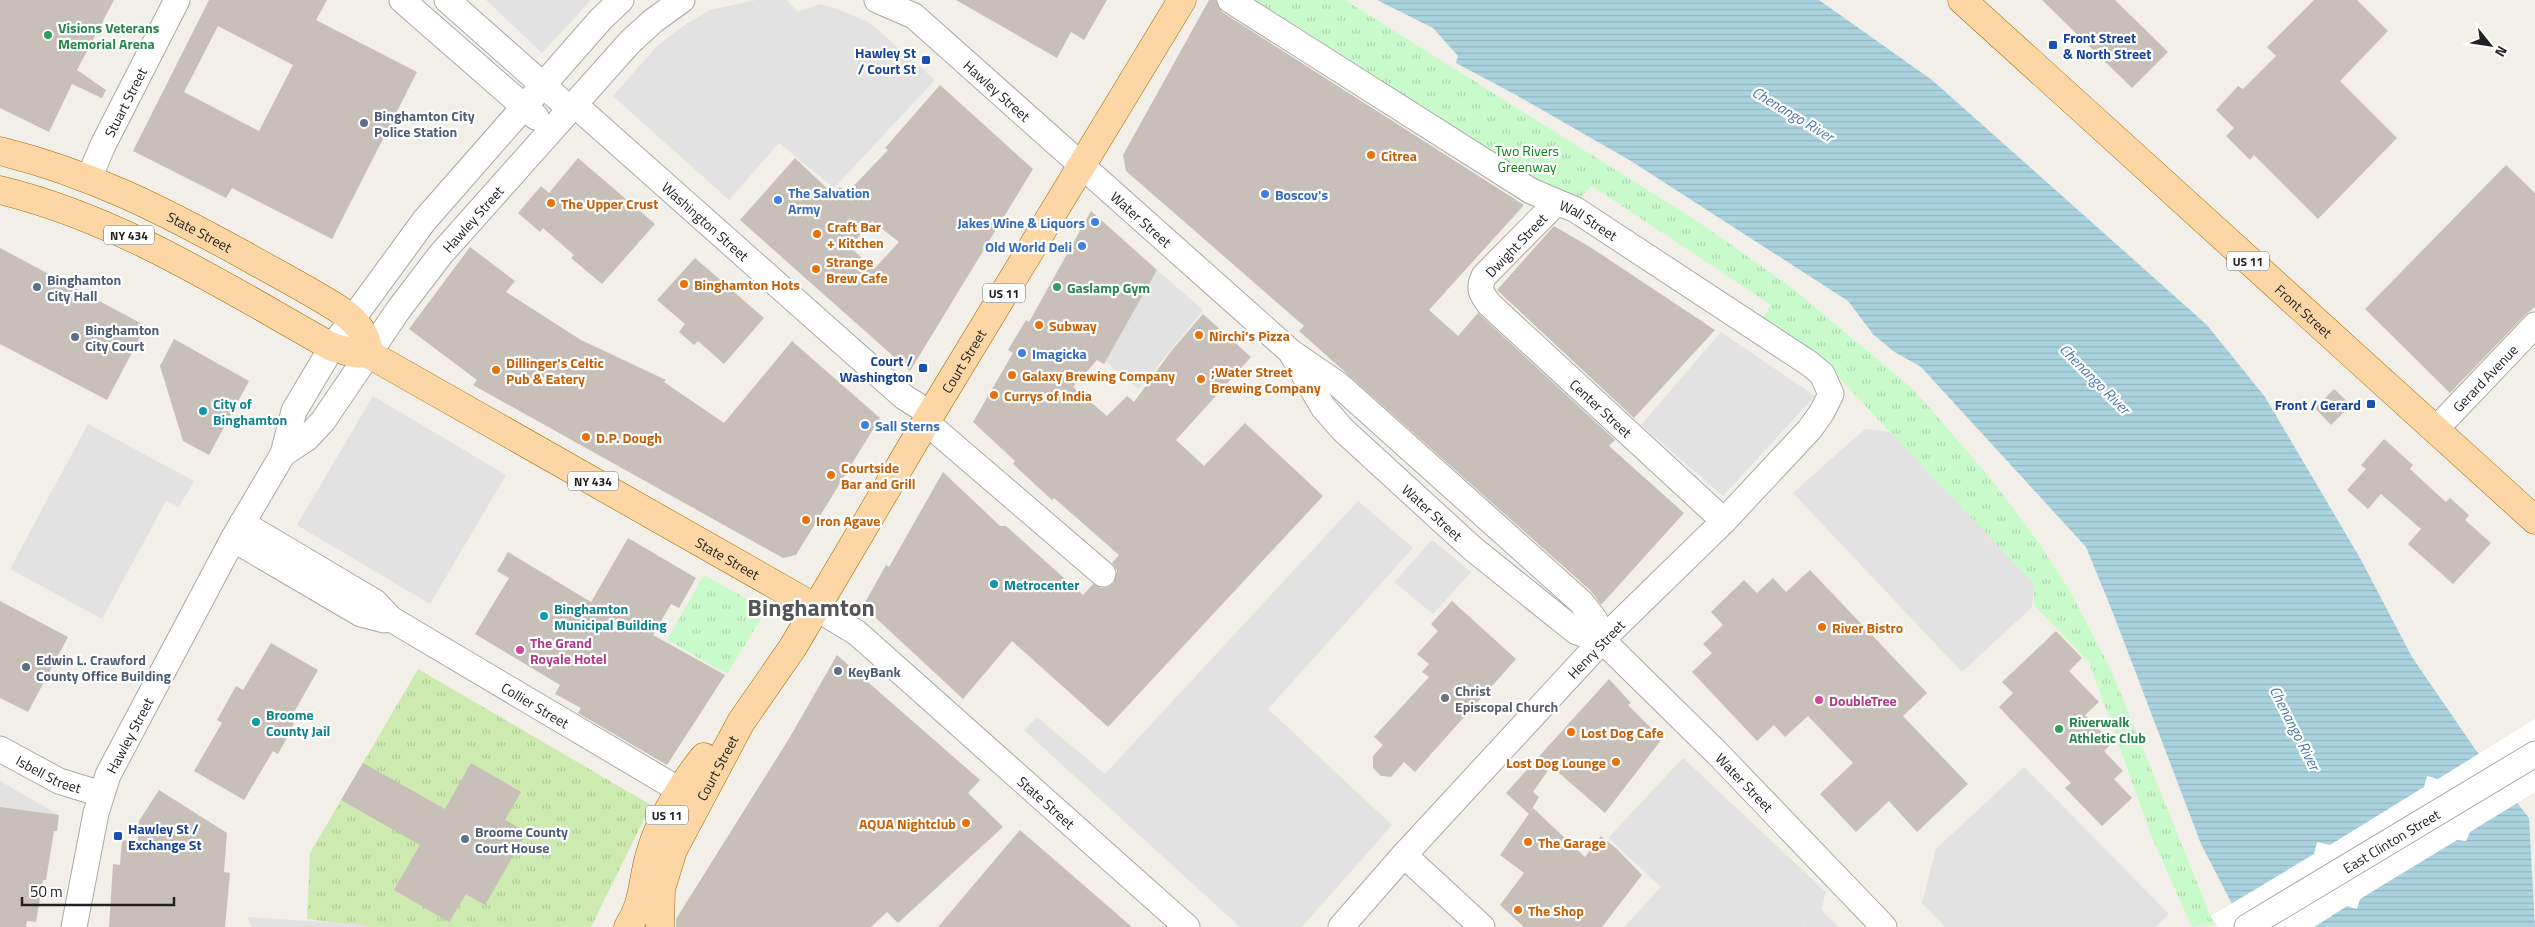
<svg xmlns="http://www.w3.org/2000/svg" width="2535" height="927" viewBox="0 0 2535 927" font-family="'Titillium Web',sans-serif">
	<style>
		.grass { fill: url(#grass-tufts) }
		.park { fill: url(#park-tufts) }
		.parking { fill: #e2e2e2 }
		.water { fill: url(#water-rules) }
		.pier { fill: #fff }
		.building { fill: #c7bfb8; fill-rule: evenodd }
		.lines { fill: none; stroke-linecap: round; stroke-linejoin: round }
		.minor-casing { stroke: #a9a9a9; stroke-width: 27 }
		.major-casing { stroke: #a06b00; stroke-width: 29 }
		.minor { stroke: #fff; stroke-width: 25 }
		.major { stroke: #fcd6a4; stroke-width: 28 }
		.leisure-dot { fill: #2e9e5b; stroke: #fff; stroke-width: 2 }
		.transit-dot { fill: #1a4fb4; stroke: #fff; stroke-width: 2 }
		.service-dot { fill: #5c6f8a; stroke: #fff; stroke-width: 2 }
		.food-dot { fill: #e8710a; stroke: #fff; stroke-width: 2 }
		.shop-dot { fill: #3f7fe0; stroke: #fff; stroke-width: 2 }
		.culture-dot { fill: #0f9aa8; stroke: #fff; stroke-width: 2 }
		.hotel-dot { fill: #d1479c; stroke: #fff; stroke-width: 2 }
		.worship-dot { fill: #6b7280; stroke: #fff; stroke-width: 2 }
		.labels { text-anchor: middle; dominant-baseline: central; stroke-width: 4.5; stroke-linejoin: round; paint-order: stroke }
		.shield { fill: #fff; stroke: #646464; stroke-width: 1 }
		.shield-label { font-size: 12px; font-weight: bold; fill: #222 }
		.leisure-label { font-size: 14px; font-weight: bold; fill: #27864d; stroke: #fff; text-anchor: start }
		.transit-label { font-size: 14px; font-weight: bold; fill: #164399; stroke: #fff; text-anchor: end }
		.street-label { font-size: 14px; fill: #222; stroke: #fff }
		.service-label { font-size: 14px; font-weight: bold; fill: #4e5e75; stroke: #fff; text-anchor: start }
		.park-label { font-size: 14px; fill: #0c8416; stroke: #fff }
		.food-label { font-size: 14px; font-weight: bold; fill: #c56008; stroke: #fff; text-anchor: start }
		.shop-label { font-size: 14px; font-weight: bold; fill: #366cbe; stroke: #fff; text-anchor: start }
		.culture-label { font-size: 14px; font-weight: bold; fill: #0d838f; stroke: #fff; text-anchor: start }
		.hotel-label { font-size: 14px; font-weight: bold; fill: #b23c85; stroke: #fff; text-anchor: start }
		.worship-label { font-size: 14px; font-weight: bold; fill: #5b616d; stroke: #fff; text-anchor: start }
		.water-label { font-size: 15px; font-style: italic; fill: #4a7aab; stroke: #fff }
		.town-label { font-size: 24px; font-weight: bold; fill: #555; stroke: #fff }
	</style>
	<defs>
		<pattern id="grass-tufts" width="24" height="20" patternUnits="userSpaceOnUse" patternTransform="scale(1.25)"><rect width="24" height="20" fill="#cdebb0"/><path d="M3 7l-1-3M5 7V3M7 7l1-3M15 17l-1-3M17 17v-4M19 17l1-3" fill="none" stroke="#b0c997"/></pattern>
		<pattern id="park-tufts" width="24" height="20" patternUnits="userSpaceOnUse" patternTransform="scale(1.25)"><rect width="24" height="20" fill="#c8facc"/><path d="M3 7l-1-3M5 7V3M7 7l1-3M15 17l-1-3M17 17v-4M19 17l1-3" fill="none" stroke="#acd6af"/></pattern>
		<pattern id="water-rules" width="6" height="5" patternUnits="userSpaceOnUse" patternTransform="scale(1.25)"><rect width="6" height="5" fill="#aad3df"/><path d="M0 2.5h6" fill="none" stroke="#92b5bf"/></pattern>
	</defs>
	<rect width="100%" height="100%" fill="#f2efe9"/>
	<path class="grass" d="M418 669 651 805 591 927H367L307 919 310 853Z"/>
	<g class="park">
		<path d="M1218 0H1345L1697 221 1792 288 1914 390 1992 480 2039 543 2071 593 2112 672 2214 925 2192 927 2153 840 2089 662 2034 605V585L1827 365 1761 320 1771 305 1592 186 1578 199 1553 185 1533 206Z"/>
		<path d="M704 575 766 610 727 674 667 640Z"/>
	</g>
	<g class="parking">
		<path d="M486 0H591L542 53Z"/>
		<path d="M756 0H787L798 12 820 4 838 9 870 23 935 80 834 188 779 143 729 200 613 96 657 46 683 26 710 10Z"/>
		<path d="M1157 270 1203 310 1139 389 1105 361Z"/>
		<path d="M1721 332 1815 396 1723 496 1641 425Z"/>
		<path d="M373 396 506 475 430 604 297 525Z"/>
		<path d="M88 424 194 481 179 507 166 501 102 619 10 569Z"/>
		<path d="M1865 429 1890 432 2034 584 2032 607 1962 672 1793 493Z"/>
		<path d="M1358 501 1413 548 1268 709 1392 825 1302 927H1240L1024 730 1037 717 1105 774Z"/>
		<path d="M1432 540 1471 572 1433 614 1394 582Z"/>
		<path d="M1683 758 1826 892 1821 910 1839 927H1804L1805 925 1803 927H1624L1661 887 1608 838Z"/>
		<path d="M2024 767 2169 914 2155 927H1945L1922 903 1936 849Z"/>
		<path d="M0 781 59 815 0 807Z"/>
		<path d="M247 917 367 925V927H252Z"/>
	</g>
	<path class="water" d="M1377 0H1819L1932 80 2207 325 2265 397 2360 558 2412 657 2475 749 2529 818 2535 927H2244L2201 844 2113 613 2086 547 1921 367 1893 351 1873 334 1848 301 1631 161 1516 95 1456 63 1458 56 1433 28Z"/>
	<path class="pier" d="M2535 719V792L2470 832 2466 841 2457 840 2360 899 2357 909 2347 906 2314 927H2218L2211 916 2314 854 2317 842 2330 845 2424 787 2427 776 2438 779Z"/>
	<g class="building">
		<path d="M0 0H114L77 70 106 90 102 98 72 84 49 132 0 108Z"/>
		<path d="M209 0H327L316 20 417 72 332 239 232 188 226 198 133 151ZM218 26 293 65 259 131 184 92Z"/>
		<path d="M956 0H1107L1084 40 1071 32 1057 58Z"/>
		<path d="M1209 0H1216L1222 12 1524 205 1429 310 1458 336 1478 313 1615 440 1609 446 1684 513 1601 605 1591 591 1299 331 1304 326 1126 171 1123 155Z"/>
		<path d="M2042 0H2115L2168 52 2132 88Z"/>
		<path d="M2314 0H2357L2388 31 2340 81 2397 138 2318 219 2254 155 2250 160 2226 136 2234 128 2216 110 2238 86 2243 89 2276 56 2267 47Z"/>
		<path d="M940 85 1033 169 910 371 740 220 795 158 833 194 840 187 847 193 888 150 885 148ZM872 221 899 242 874 269 850 247Z"/>
		<path d="M578 158 655 224 602 284 571 258 574 255 543 228 540 232 518 213 541 186 549 193Z"/>
		<path d="M2506 165 2535 193V307L2525 315 2450 393 2365 309Z"/>
		<path d="M1091 211 1157 270 1104 364 1097 360 1073 387 1107 416 1127 396 1134 402 1172 350 1203 314 1251 357 1176 440 1204 466 1245 423 1323 496 1108 727 1012 641 963 699 863 606 886 565 889 567 943 472 1000 526H1006L1083 595 1093 584 1101 588 1108 587 1114 583 1117 570 1112 563 1119 555 1054 498 1052 500 1013 464 1015 461 973 422 1013 353 1008 350 1026 320 1029 322Z"/>
		<path d="M1554 226 1590 247 1715 330 1634 418 1497 290Z"/>
		<path d="M470 247 515 281 506 292 581 340 666 380 664 382 724 423 792 341 880 418 796 555 783 558 473 385 477 380 409 329Z"/>
		<path d="M0 248 146 326 107 400 0 344Z"/>
		<path d="M695 258 764 318 724 364 698 341 694 345 679 332 685 324 657 300Z"/>
		<path d="M174 339 249 381 209 455 183 441 160 366Z"/>
		<path d="M2334 389 2351 405 2331 425 2315 408Z"/>
		<path d="M2384 439 2413 465 2410 469 2446 502 2450 498 2469 515 2465 520 2491 543 2453 584 2408 544 2421 529 2381 494 2368 509 2347 490 2366 469 2361 465Z"/>
		<path d="M628 538 696 578 679 608 671 604 653 635 725 675 667 765 578 713 581 708 555 694 560 685 475 634 509 578 497 571 508 552 591 602Z"/>
		<path d="M1810 570 1927 693 1903 716 1968 784 1917 832 1889 801 1856 832 1820 794 1853 763 1808 716 1785 737 1774 725 1757 741 1692 672 1712 653 1703 644 1723 625 1711 612 1744 580 1757 593 1773 578 1786 592Z"/>
		<path d="M0 601 68 637 28 712 0 698Z"/>
		<path d="M1452 601 1516 659 1415 772 1404 762 1391 777 1381 776 1373 768V756L1383 745 1374 737 1429 677 1422 672 1429 664 1417 654 1438 631 1431 624Z"/>
		<path d="M2056 631 2082 658 2069 671 2099 702 2085 715 2112 743 2104 751 2123 771 2114 779 2132 798 2102 826 2065 788 2071 783 1999 707 2013 693 2002 682Z"/>
		<path d="M271 643 318 670 289 721 294 723 288 736 278 754 273 751 244 800 194 771 222 723 217 720 236 686 243 690Z"/>
		<path d="M837 655 980 780 968 793 1003 827 898 923 887 912 871 927H676V919L790 737Z"/>
		<path d="M1609 679 1631 703 1628 705 1662 739 1605 813 1551 766 1533 792 1539 797 1529 814 1506 793Z"/>
		<path d="M363 763 445 809 471 763 521 792 505 820 527 832 485 905 466 894 449 922 394 890 420 845 341 800Z"/>
		<path d="M159 790 227 833 224 872 230 873 225 927H109L113 864 120 865 122 840 138 842 139 821Z"/>
		<path d="M0 807 59 815 57 831H54L46 880H43L36 922 27 921 26 927H0Z"/>
		<path d="M1533 808 1585 857 1601 836 1616 848 1642 875 1602 927H1524L1500 905 1524 873 1500 855Z"/>
		<path d="M1020 830 1057 862 1132 927H938Z"/>
	</g>
	<g class="lines">
		<g class="minor-casing">
			<g id="minor">
				<path d="M402 0 536 117"/>
				<path d="M447 0 570 109"/>
				<path id="s1" d="M877 0 914 16 1291 352 1339 385 1581 602 1595 620 1603 641 1718 754 1884 927"/>
				<path id="s2" d="M1230 0 1531 191 1576 210 1810 364 1822 374 1831 394 1822 412 1810 429 1724 521 1609 633 1404 855 1341 927"/>
				<path id="s3" d="M574 104 904 397 931 414"/>
				<path id="s4" d="M89 178 103 145 177 0"/>
				<path id="s5" d="M1560 204 1552 207 1484 276C1478 289 1481 293 1489 304L1724 521"/>
				<path id="s6" d="M1293 356 1323 407 1342 429 1472 548 1564 622 1577 632 1603 641"/>
				<path d="M926 422 1103 574"/>
				<path id="s7" d="M2435 430 2535 325"/>
				<path id="s8" d="M283 454 307 438 323 421 399 309 441 254 630 42 653 21 682 0"/>
				<path id="s9" d="M242 523 375 602 391 619 681 791"/>
				<path d="M233 539 361 614 384 620"/>
				<path id="s10" d="M816 608 857 633 1187 927"/>
				<path id="s11" d="M0 749 59 781 101 794"/>
				<path d="M1404 855 1482 927"/>
				<path id="s12" d="M74 927 96 813 108 775 233 539 283 454 294 411 332 347 424 221 601 19 621 0"/>
				<path id="s13" d="M2247 927 2535 754"/>
			</g>
		</g>
		<g class="major-casing">
			<g id="major">
				<path id="s14" d="M1962 0 2535 520"/>
				<path id="s15" d="M0 151C90 173 164 211 244 255 277 274 311 291 343 312 358 323 367 335 369 354"/>
				<path id="s16" d="M0 190C120 219 225 287 332 347L353 353 369 354 816 608"/>
				<path d="M628 927C644 904 642 880 650 854 659 821 682 784 704 757"/>
				<path id="s17" d="M660 927 661 889 673 850 741 722 793 647 926 422 1182 0"/>
			</g>
		</g>
		<use href="#minor" class="minor"/>
		<use href="#major" class="major"/>
	</g>
	<g class="leisure-dot">
		<circle cx="48" cy="35" r="5"/>
		<circle cx="1057" cy="287" r="5"/>
		<circle cx="2059" cy="729" r="5"/>
	</g>
	<g class="transit-dot">
		<rect x="2048" y="40" width="10" height="10" rx="2.5"/>
		<rect x="921" y="55" width="10" height="10" rx="2.5"/>
		<rect x="918" y="363" width="10" height="10" rx="2.5"/>
		<rect x="2366" y="399" width="10" height="10" rx="2.5"/>
		<rect x="113" y="831" width="10" height="10" rx="2.5"/>
	</g>
	<g class="service-dot">
		<circle cx="364" cy="123" r="5"/>
		<circle cx="37" cy="287" r="5"/>
		<circle cx="75" cy="337" r="5"/>
		<circle cx="26" cy="667" r="5"/>
		<circle cx="838" cy="671" r="5"/>
		<circle cx="465" cy="839" r="5"/>
	</g>
	<g class="food-dot">
		<circle cx="1371" cy="155" r="5"/>
		<circle cx="551" cy="203" r="5"/>
		<circle cx="817" cy="234" r="5"/>
		<circle cx="816" cy="269" r="5"/>
		<circle cx="684" cy="284" r="5"/>
		<circle cx="1039" cy="325" r="5"/>
		<circle cx="1199" cy="335" r="5"/>
		<circle cx="496" cy="370" r="5"/>
		<circle cx="1012" cy="375" r="5"/>
		<circle cx="1201" cy="379" r="5"/>
		<circle cx="994" cy="395" r="5"/>
		<circle cx="586" cy="437" r="5"/>
		<circle cx="831" cy="475" r="5"/>
		<circle cx="806" cy="520" r="5"/>
		<circle cx="1822" cy="627" r="5"/>
		<circle cx="1571" cy="732" r="5"/>
		<circle cx="1616" cy="762" r="5"/>
		<circle cx="966" cy="823" r="5"/>
		<circle cx="1528" cy="842" r="5"/>
		<circle cx="1518" cy="910" r="5"/>
	</g>
	<g class="shop-dot">
		<circle cx="1265" cy="194" r="5"/>
		<circle cx="778" cy="200" r="5"/>
		<circle cx="1095" cy="222" r="5"/>
		<circle cx="1082" cy="246" r="5"/>
		<circle cx="1022" cy="353" r="5"/>
		<circle cx="865" cy="425" r="5"/>
	</g>
	<g class="culture-dot">
		<circle cx="203" cy="411" r="5"/>
		<circle cx="994" cy="584" r="5"/>
		<circle cx="544" cy="616" r="5"/>
		<circle cx="256" cy="722" r="5"/>
	</g>
	<g class="hotel-dot">
		<circle cx="520" cy="650" r="5"/>
		<circle cx="1819" cy="700" r="5"/>
	</g>
	<circle class="worship-dot" cx="1445" cy="698" r="5"/>
	<g class="labels">
		<g class="shield">
			<rect x="104" y="225.5" width="50" height="19" rx="4"/>
			<rect x="2227" y="251.5" width="42" height="19" rx="4"/>
			<rect x="983" y="283.5" width="42" height="19" rx="4"/>
			<rect x="568" y="471.5" width="50" height="19" rx="4"/>
			<rect x="646" y="805.5" width="42" height="19" rx="4"/>
		</g>
		<g class="shield-label">
			<text x="129" y="235">NY 434</text>
			<text x="2248" y="261">US 11</text>
			<text x="1004" y="293">US 11</text>
			<text x="593" y="481">NY 434</text>
			<text x="667" y="815">US 11</text>
		</g>
		<g class="leisure-label">
			<text x="58" y="27">Visions Veterans<tspan x="58" dy="16">Memorial Arena</tspan></text>
			<text x="1067" y="287">Gaslamp Gym</text>
			<text x="2069" y="721">Riverwalk<tspan x="2069" dy="16">Athletic Club</tspan></text>
		</g>
		<g class="transit-label">
			<text x="2063" y="37" text-anchor="start">Front Street<tspan x="2063" dy="16">&amp; North Street</tspan></text>
			<text x="916" y="52">Hawley St<tspan x="916" dy="16">/ Court St</tspan></text>
			<text x="913" y="360">Court /<tspan x="913" dy="16">Washington</tspan></text>
			<text x="2361" y="404">Front / Gerard</text>
			<text x="128" y="828" text-anchor="start">Hawley St /<tspan x="128" dy="16">Exchange St</tspan></text>
		</g>
		<g class="street-label">
			<text stroke="none"><textPath href="#s1" startOffset="152">Hawley Street</textPath></text>
			<text stroke="none"><textPath href="#s4" startOffset="84">Stuart Street</textPath></text>
			<text stroke="none"><textPath href="#s1" startOffset="345">Water Street</textPath></text>
			<text stroke="none"><textPath href="#s8" startOffset="304">Hawley Street</textPath></text>
			<text stroke="none"><textPath href="#s3" startOffset="176">Washington Street</textPath></text>
			<text stroke="none"><textPath href="#s2" startOffset="421">Wall Street</textPath></text>
			<text stroke="none"><textPath href="#s15" startOffset="216">State Street</textPath></text>
			<text transform="translate(1516 245) rotate(-46)">Dwight Street</text>
			<text stroke="none"><textPath href="#s14" startOffset="462">Front Street</textPath></text>
			<text stroke="none"><textPath href="#s17" startOffset="648">Court Street</textPath></text>
			<text stroke="none"><textPath href="#s7" startOffset="72">Gerard Avenue</textPath></text>
			<text stroke="none"><textPath href="#s5" startOffset="289">Center Street</textPath></text>
			<text stroke="none"><textPath href="#s6" startOffset="211">Water Street</textPath></text>
			<text stroke="none"><textPath href="#s16" startOffset="819">State Street</textPath></text>
			<text transform="translate(1596 649) rotate(-46)">Henry Street</text>
			<text stroke="none"><textPath href="#s9" startOffset="346">Collier Street</textPath></text>
			<text stroke="none"><textPath href="#s12" startOffset="201">Hawley Street</textPath></text>
			<text stroke="none"><textPath href="#s17" startOffset="172">Court Street</textPath></text>
			<text stroke="none"><textPath href="#s11" startOffset="55">Isbell Street</textPath></text>
			<text stroke="none"><textPath href="#s1" startOffset="1174">Water Street</textPath></text>
			<text stroke="none"><textPath href="#s10" startOffset="302">State Street</textPath></text>
			<text stroke="none"><textPath href="#s13" startOffset="168">East Clinton Street</textPath></text>
		</g>
		<g class="service-label">
			<text x="374" y="115">Binghamton City<tspan x="374" dy="16">Police Station</tspan></text>
			<text x="47" y="279">Binghamton<tspan x="47" dy="16">City Hall</tspan></text>
			<text x="85" y="329">Binghamton<tspan x="85" dy="16">City Court</tspan></text>
			<text x="36" y="659">Edwin L. Crawford<tspan x="36" dy="16">County Office Building</tspan></text>
			<text x="848" y="671">KeyBank</text>
			<text x="475" y="831">Broome County<tspan x="475" dy="16">Court House</tspan></text>
		</g>
		<g class="park-label">
			<text x="1527" y="150">Two Rivers<tspan x="1527" dy="16">Greenway</tspan></text>
		</g>
		<g class="food-label">
			<text x="1381" y="155">Citrea</text>
			<text x="561" y="203">The Upper Crust</text>
			<text x="827" y="226">Craft Bar<tspan x="827" dy="16">+ Kitchen</tspan></text>
			<text x="826" y="261">Strange<tspan x="826" dy="16">Brew Cafe</tspan></text>
			<text x="694" y="284">Binghamton Hots</text>
			<text x="1049" y="325">Subway</text>
			<text x="1209" y="335">Nirchi's Pizza</text>
			<text x="506" y="362">Dillinger's Celtic<tspan x="506" dy="16">Pub &amp; Eatery</tspan></text>
			<text x="1211" y="371">;Water Street<tspan x="1211" dy="16">Brewing Company</tspan></text>
			<text x="1022" y="375">Galaxy Brewing Company</text>
			<text x="1004" y="395">Currys of India</text>
			<text x="596" y="437">D.P. Dough</text>
			<text x="841" y="467">Courtside<tspan x="841" dy="16">Bar and Grill</tspan></text>
			<text x="816" y="520">Iron Agave</text>
			<text x="1832" y="627">River Bistro</text>
			<text x="1581" y="732">Lost Dog Cafe</text>
			<text x="1606" y="762" text-anchor="end">Lost Dog Lounge</text>
			<text x="956" y="823" text-anchor="end">AQUA Nightclub</text>
			<text x="1538" y="842">The Garage</text>
			<text x="1528" y="910">The Shop</text>
		</g>
		<g class="shop-label">
			<text x="788" y="192">The Salvation<tspan x="788" dy="16">Army</tspan></text>
			<text x="1275" y="194">Boscov's</text>
			<text x="1085" y="222" text-anchor="end">Jakes Wine &amp; Liquors</text>
			<text x="1072" y="246" text-anchor="end">Old World Deli</text>
			<text x="1032" y="353">Imagicka</text>
			<text x="875" y="425">Sall Sterns</text>
		</g>
		<g class="culture-label">
			<text x="213" y="403">City of<tspan x="213" dy="16">Binghamton</tspan></text>
			<text x="1004" y="584">Metrocenter</text>
			<text x="554" y="608">Binghamton<tspan x="554" dy="16">Municipal Building</tspan></text>
			<text x="266" y="714">Broome<tspan x="266" dy="16">County Jail</tspan></text>
		</g>
		<g class="hotel-label">
			<text x="530" y="642">The Grand<tspan x="530" dy="16">Royale Hotel</tspan></text>
			<text x="1829" y="700">DoubleTree</text>
		</g>
		<g class="worship-label">
			<text x="1455" y="690">Christ<tspan x="1455" dy="16">Episcopal Church</tspan></text>
		</g>
		<g class="water-label">
			<text transform="translate(1793 114) rotate(31)">Chenango River</text>
			<text transform="translate(2095 379) rotate(45)">Chenango River</text>
			<text transform="translate(2295 728) rotate(63)">Chenango River</text>
		</g>
		<g class="town-label">
			<text x="811" y="607">Binghamton</text>
		</g>
	</g>
	<g transform="translate(2490 45) rotate(120)" stroke="#ffffff" stroke-width="4" paint-order="stroke">
	<path d="M0-4L9 19L0 12L-9 19Z" fill="#222222"/>
	<text y="-8" font-size="14" font-weight="bold" text-anchor="middle" fill="#222222">N</text>
	</g>
	<path d="M22 897v8h152v-8" fill="none" stroke="#222222" stroke-width="2.5"/>
	<text x="30" y="897" font-size="15" fill="#222222" stroke="#ffffff" stroke-width="4" paint-order="stroke">50 m</text>
</svg>
